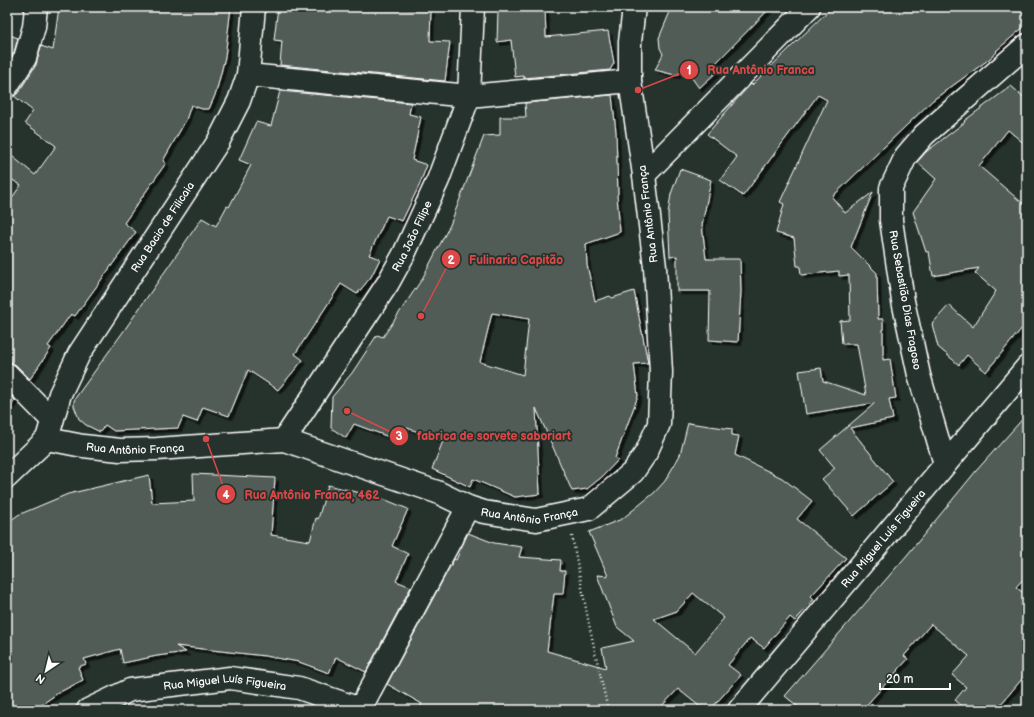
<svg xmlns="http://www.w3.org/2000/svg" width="1034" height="717" viewBox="0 0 1034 717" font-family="'Balsamiq Sans',sans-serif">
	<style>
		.building { fill: #515c57; stroke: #fff; fill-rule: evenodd; filter: url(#shadow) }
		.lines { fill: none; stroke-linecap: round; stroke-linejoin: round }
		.minor-casing { stroke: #fff; stroke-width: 25 }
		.path { stroke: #fff; stroke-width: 2.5; stroke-dasharray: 1 3; stroke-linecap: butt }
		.minor { stroke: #26332d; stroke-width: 22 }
		.labels { text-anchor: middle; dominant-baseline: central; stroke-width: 3.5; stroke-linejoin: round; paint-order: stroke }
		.street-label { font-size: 11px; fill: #fff; stroke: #26332d }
		.leader { fill: none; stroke: #dc4848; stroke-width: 1.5 }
		.callout-dot { fill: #dc4848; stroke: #26332d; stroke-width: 1.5 }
		.mark-label { font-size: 12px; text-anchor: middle; font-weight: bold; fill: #fff }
		.callout-label { font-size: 12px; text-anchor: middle; font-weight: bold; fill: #dc4848; stroke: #26332d; stroke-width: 3.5; stroke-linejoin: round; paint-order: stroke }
	</style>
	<defs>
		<filter id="shadow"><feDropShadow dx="3.5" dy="3.5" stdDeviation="0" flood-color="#0009"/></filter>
	</defs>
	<rect width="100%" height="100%" fill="#26332d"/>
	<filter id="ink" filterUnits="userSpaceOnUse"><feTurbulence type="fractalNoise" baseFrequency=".025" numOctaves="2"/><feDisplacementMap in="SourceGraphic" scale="8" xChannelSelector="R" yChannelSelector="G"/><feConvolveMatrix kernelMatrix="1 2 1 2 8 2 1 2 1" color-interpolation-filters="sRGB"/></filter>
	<g filter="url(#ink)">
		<g class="building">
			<path d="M59 7H231L225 57 216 93 209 109H202L191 105 186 120 163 161 166 163 124 223 136 232 75 316 71 314 48 346 51 348 30 379 16 365 11 362H7V205L21 185 7 177V152L35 175 56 146 25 123 33 111 14 96 18 93 36 65 41 46 53 50Z"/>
			<path d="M278 7H375V8L431 10 430 41 450 42 445 81 280 65 282 41 274 40Z"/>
			<path d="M509 7H545L546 37 608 31 614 63 610 70 524 78V76L515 77 511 40 497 42 498 10H509Z"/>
			<path d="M672 7H771L715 64 719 70 699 88 687 71 675 75 655 70 663 54 660 48 659 38Z"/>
			<path d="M832 7H1027V24L996 51 997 52 988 60 933 100 832 197 845 213 873 192 851 247 877 273 878 319H883V360L890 359 896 398 889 399 893 419 850 428 893 482 854 516 822 479 835 468 820 450 875 403 806 414 799 371 821 368 823 381 866 395 857 344H842L840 321 850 320 849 275 839 276V271L801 275 800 266H797L794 238 776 233 784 204 780 202 827 100 818 95 743 196 720 180 737 157 707 134 737 99 751 84 752 85Z"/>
			<path d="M7 34 18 38 14 53 7 63Z"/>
			<path d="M1011 86 1027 100V146L1008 130 979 166 1027 207V322L986 372 967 355 959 365 938 347 932 324 949 305 973 327 996 291 975 273 979 268 933 276 929 252H926L913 212 936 179 917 162 926 152 965 122 964 121Z"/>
			<path d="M280 91 411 103 409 114 421 117 412 160 427 165 419 186 402 221 387 216 369 255 380 259 371 277 357 294 341 284 295 354 303 360 278 390 248 370 229 416 203 407 197 422 183 417 178 428 114 431 105 425 100 432 86 425 79 419 74 406V401L76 397 123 332 202 218 216 226 227 206 229 207 251 165 239 160 256 122 271 126Z"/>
			<path d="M612 95 616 132 618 194 617 195 620 232 586 244 587 265 595 301 610 296 612 298 634 291 648 363 634 364 638 396 615 458 618 460 603 476 587 489 572 491 536 408 540 494 515 497 473 479 470 487 432 469 443 441 402 426 397 440 354 424 346 438 331 428 332 397 352 373 377 335 383 337 422 279 450 225 484 136 500 135V117H526L525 103ZM492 313 529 319 523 375 480 362Z"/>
			<path d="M680 169 711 180 702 225 706 259H740L741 291 738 342 709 340 710 291H677V256L670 257 668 214 671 194Z"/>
			<path d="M7 392 15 400 7 412Z"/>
			<path d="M1027 414V575L1016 587 1027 596V673L996 710H967L955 700 966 687 952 675 969 656 931 624 904 656 908 659 862 710H802L785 696 908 554 976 471Z"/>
			<path d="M688 423 732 429V435L739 436 735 455 782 478 812 501 797 519 846 558 811 596 814 599 795 621 790 617 764 648 750 638 728 665 741 675 710 710H704L678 689 658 710H418L422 704 387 684 454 559 456 560 468 533 494 543 522 547 519 557 561 560 560 571H565L563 594H554L547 651 606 668 602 648 634 641 617 627 597 575 608 576 589 532 622 519 654 493 665 481 680 455ZM693 593 724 618 695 653 654 619 677 611Z"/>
			<path d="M193 474 275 478 271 535 310 541 316 518 318 519 328 485 381 498 408 509 392 546 408 554 396 581 411 587 366 672 336 657 329 673 299 662 265 656 176 646 186 652 157 656 123 663 120 649 84 659 86 664 78 667 83 680 58 693 34 710H7V523L18 515 68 494 149 475 152 503 194 501Z"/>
		</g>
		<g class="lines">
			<g class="minor-casing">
				<g id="minor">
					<path d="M248 75 469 96 630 81"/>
					<path d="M7 86 25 58 34 27 36 7"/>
					<path d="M644 175 809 7"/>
					<path d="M7 374 52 420"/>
					<path id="s1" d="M47 439 83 446 120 450 157 449 284 440 437 492 468 507 484 512 536 520 589 509 633 472 646 453 659 424 661 372 655 267 644 175 630 81V42L634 7"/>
					<path id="s2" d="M47 439 60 394 79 354 218 142 239 101 248 75 254 7"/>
					<path id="s3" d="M284 440 388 283 404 254 438 180 469 96 473 7"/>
					<path d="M945 464 919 375 903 301 891 220V188L906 156 924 135 1027 45"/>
					<path d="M7 477 47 439"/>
					<path d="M360 709 468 507"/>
					<path id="s4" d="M88 710 130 690 230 678 299 688 363 710"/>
					<path id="s5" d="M739 710 1027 367"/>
				</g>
			</g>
			<path class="path" d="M572 536 589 624 608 710"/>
			<use href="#minor" class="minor"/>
		</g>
	</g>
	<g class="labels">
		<g class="street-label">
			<text transform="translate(648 214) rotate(-97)">Rua Antônio França</text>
			<text stroke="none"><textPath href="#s2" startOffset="243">Rua Bacio de Filicaia</textPath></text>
			<text stroke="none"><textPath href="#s3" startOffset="241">Rua João Filipe</textPath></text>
			<text transform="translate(905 300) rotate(80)">Rua Sebastião Dias Fragoso</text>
			<text stroke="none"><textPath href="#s1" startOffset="89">Rua Antônio França</textPath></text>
			<text stroke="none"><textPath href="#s1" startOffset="497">Rua Antônio França</textPath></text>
			<text stroke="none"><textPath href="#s5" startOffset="224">Rua Miguel Luís Figueira</textPath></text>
			<text stroke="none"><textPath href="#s4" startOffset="142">Rua Miguel Luís Figueira</textPath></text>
		</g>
	</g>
	<path class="leader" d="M638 90L689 70M421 316L451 259M347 411L399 436M206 439L226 494"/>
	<g class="callout-dot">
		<circle cx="638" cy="90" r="4"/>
		<circle cx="421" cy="316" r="4"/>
		<circle cx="347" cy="411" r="4"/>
		<circle cx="206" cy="439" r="4"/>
		<circle cx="689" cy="70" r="10"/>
		<circle cx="451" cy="259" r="10"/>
		<circle cx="399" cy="436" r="10"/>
		<circle cx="226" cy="494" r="10"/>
	</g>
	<g class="mark-label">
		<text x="689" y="74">1</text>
		<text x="451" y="264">2</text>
		<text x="399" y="440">3</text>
		<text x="226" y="499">4</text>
	</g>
	<g class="callout-label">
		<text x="761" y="74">Rua Antônio Franca</text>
		<text x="516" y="264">Fulinaria Capitão</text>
		<text x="494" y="440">fabrica de sorvete saboriart</text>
		<text x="312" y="499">Rua Antônio Franca, 462</text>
	</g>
	<rect width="1034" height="717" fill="none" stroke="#26332d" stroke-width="24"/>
	<rect x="12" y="12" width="1010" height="693" fill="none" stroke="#fff" stroke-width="1.5" filter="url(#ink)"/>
	<g transform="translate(46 671) rotate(215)" stroke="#26332d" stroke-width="3" paint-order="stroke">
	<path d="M0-3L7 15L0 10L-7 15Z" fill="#ffffff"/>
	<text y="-6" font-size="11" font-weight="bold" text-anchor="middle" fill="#ffffff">N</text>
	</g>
	<path d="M880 683v6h70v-6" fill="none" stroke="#ffffff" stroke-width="2"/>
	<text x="886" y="683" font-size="12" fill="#ffffff" stroke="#26332d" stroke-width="3" paint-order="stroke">20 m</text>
</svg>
